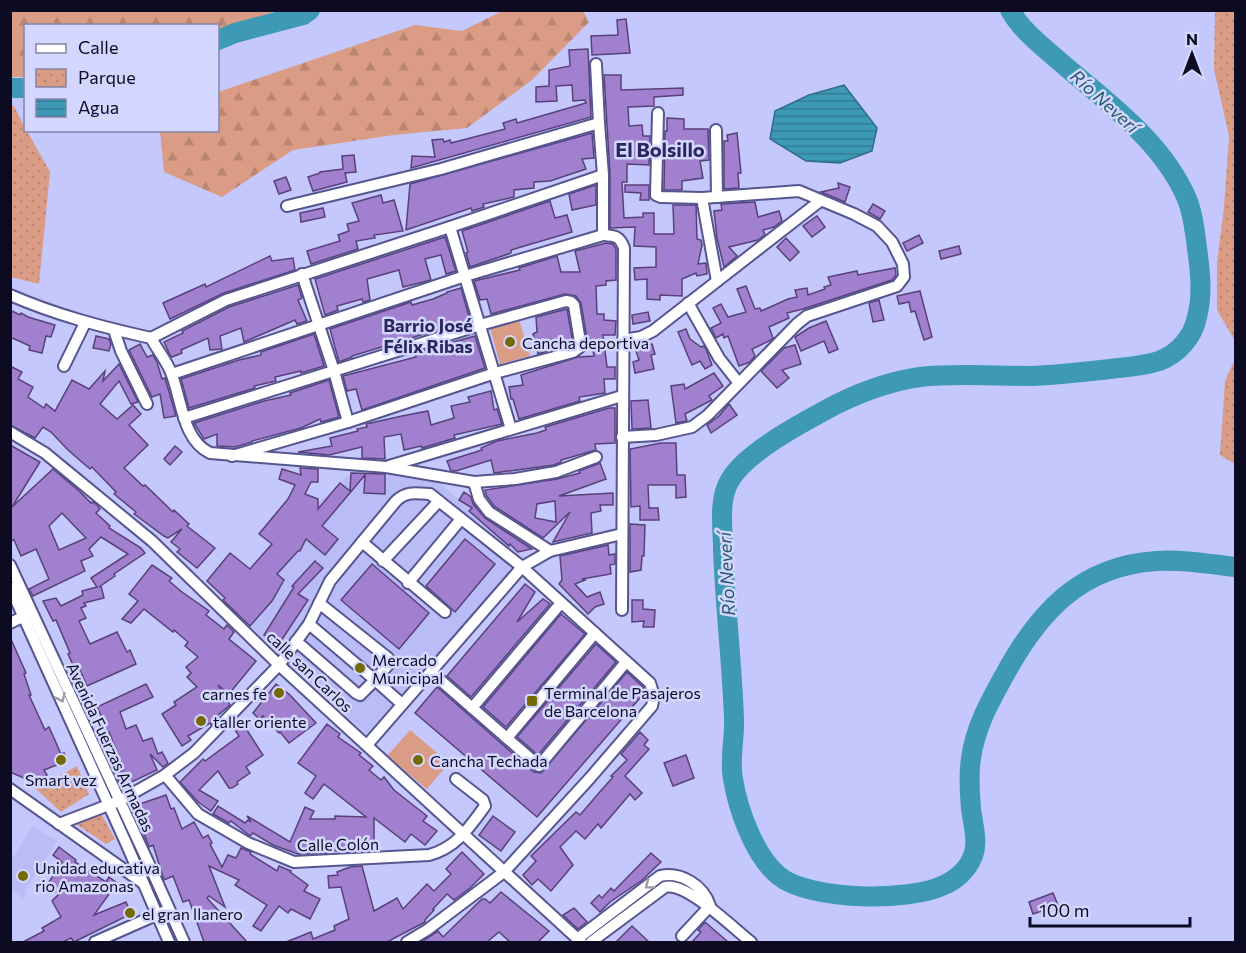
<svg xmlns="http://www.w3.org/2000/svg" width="1246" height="953" viewBox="0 0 1246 953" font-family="Commissioner,sans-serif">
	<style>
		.built { fill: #b9bcf6 }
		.grass { fill: #da9c84 }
		.forest { fill: url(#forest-firs) }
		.park { fill: url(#park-dots) }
		.water { fill: url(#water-rules); stroke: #2e6e8a; stroke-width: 1.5 }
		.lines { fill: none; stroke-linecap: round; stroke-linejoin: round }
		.river { stroke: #3d99b6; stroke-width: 20 }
		.building { fill: #a080cf; stroke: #584179; stroke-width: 1.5; fill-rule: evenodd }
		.minor-casing { stroke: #555590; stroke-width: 14 }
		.minor { stroke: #fff; stroke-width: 10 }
		.oneway { stroke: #9e9da7 }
		.poi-dot { fill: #756a01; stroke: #d3d6ff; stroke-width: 2 }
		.labels { text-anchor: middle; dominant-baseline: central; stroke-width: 5; stroke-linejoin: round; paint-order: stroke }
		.poi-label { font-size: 16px; fill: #0c0b22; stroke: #d3d6ff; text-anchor: start }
		.street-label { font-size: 16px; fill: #0c0b22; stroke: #d3d6ff }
		.water-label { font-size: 18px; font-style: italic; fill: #255767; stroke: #d3d6ff }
		.neighbourhood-label { font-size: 18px; font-weight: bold; fill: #2a275d; stroke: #d3d6ff }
		.quarter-label { font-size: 20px; font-weight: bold; fill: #2a275d; stroke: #d3d6ff }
	</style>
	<defs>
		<pattern id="forest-firs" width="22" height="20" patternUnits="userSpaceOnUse" patternTransform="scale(1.5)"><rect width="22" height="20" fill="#da9c84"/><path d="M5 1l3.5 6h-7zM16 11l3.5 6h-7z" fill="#ba8572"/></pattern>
		<pattern id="park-dots" width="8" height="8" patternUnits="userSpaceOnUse" patternTransform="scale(1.5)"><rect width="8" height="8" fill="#da9c84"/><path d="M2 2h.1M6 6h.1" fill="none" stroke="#ba8572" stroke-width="1.8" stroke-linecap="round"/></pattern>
		<pattern id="water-rules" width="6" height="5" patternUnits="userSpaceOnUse" patternTransform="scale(1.5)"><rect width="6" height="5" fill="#3d99b6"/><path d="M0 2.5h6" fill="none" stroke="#327b94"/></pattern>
	</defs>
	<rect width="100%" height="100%" fill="#c5c8fd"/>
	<g class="built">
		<path d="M391 475 440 483 523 557 367 734 224 602 280 539 347 476Z"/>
		<path d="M32 826 57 841 25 891 26 893 23 898 11 890V861Z"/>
	</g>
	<g class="grass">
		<path d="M519 319 530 356 500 364 490 328Z"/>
		<path d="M410 730 449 763 427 789 387 756Z"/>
	</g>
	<g class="forest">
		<path d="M504 10 583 11 589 22 532 80 467 128 394 135 293 150 222 197 164 172 160 131 218 130V92L415 25 462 31Z"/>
		<path d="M10 11 11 10 277 11 218 30V26H26L24 77H11Z"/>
	</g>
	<g class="park">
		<path d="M1215 11H1235V341L1217 310V263L1224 207 1229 136 1214 69Z"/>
		<path d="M10 105 14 106 26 130 27 131 50 172 39 284 11 277Z"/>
		<path d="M1235 359V464L1220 455 1225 381Z"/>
		<path d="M77 766 89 794 61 812 36 789Z"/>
		<path d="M100 812 115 839 106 844 76 824Z"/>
	</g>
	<path class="water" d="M844 85 877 128 872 151 840 163 806 161 770 139 775 111 809 95Z"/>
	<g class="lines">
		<g class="river">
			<path d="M1010 10C1022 31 1041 45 1058 60 1105 101 1162 140 1187 199 1193 214 1195 231 1197 248 1200 270 1203 295 1197 317 1193 337 1178 354 1159 361 1144 366 1126 367 1110 369 1083 372 1057 375 1030 376 994 376 956 373 920 377 891 381 861 392 835 405 805 421 746 452 730 480 718 500 723 527 723 549 725 606 732 662 734 719 735 739 729 759 733 779 738 810 755 857 779 876 810 901 910 902 944 885 956 880 967 870 972 858 979 844 973 824 971 809 970 792 968 776 971 759 975 728 989 703 1004 676 1038 613 1080 566 1156 561 1182 559 1210 564 1236 567"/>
			<path d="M218 40 235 33 303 15 310 10"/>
			<path d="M10 88H26"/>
		</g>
	</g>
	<g class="building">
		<path d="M626 19 630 53 592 55 591 36 618 35 617 20Z"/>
		<path d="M588 49 591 117 411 168 412 156 435 157 432 140 443 139 444 142 450 140 451 143 505 129 503 123 516 119 517 123 586 103 585 100 573 101 572 85 556 86 557 101 536 102V87L549 86V70L570 66 569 50Z"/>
		<path d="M604 75H621V90L683 88V95L654 97V106L628 107 629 126 642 125 643 136H650L649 165 627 164V182H622L624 218 643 217V213H654V234H674L673 205H696L697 239 701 240 702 245 698 264 706 263 707 274 697 276 696 273 682 279V296L660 295V300L647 299V279L635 280 634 268 656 267V247L634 246 635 227 610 228V174Z"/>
		<path d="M667 118 684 119V129H708L709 160 700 161 703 178 682 181V190H664L665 131H667Z"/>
		<path d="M592 133 594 158 582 159 586 169 550 181 534 182V188L514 190V197L483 204 484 207 472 211 471 208 406 230 410 184Z"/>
		<path d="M737 133 741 173H738L739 188 724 189V141H728L727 135Z"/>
		<path d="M354 155 356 172 345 173 347 182 313 191 308 177 320 173V172L343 169 342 156Z"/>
		<path d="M286 177 291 190 279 194 274 181Z"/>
		<path d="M838 183 850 187 845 202 821 192 839 188Z"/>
		<path d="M596 185V205L572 210 569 194Z"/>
		<path d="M625 185H649V200H640L641 193 625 192Z"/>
		<path d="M381 195 383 203 394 200 403 231 374 235 375 238 356 241 358 249 311 264 307 251 340 241 338 235 349 231 347 224 359 221 352 203Z"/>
		<path d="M550 201 555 218 567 215 572 232 521 247 511 250V253L470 267 466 253 468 252 462 231Z"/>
		<path d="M755 202 758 217 779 211 782 221 774 227 763 230 765 235 758 240 729 247 737 256 724 267 717 238 714 211 722 210 721 204Z"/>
		<path d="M873 204 885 211 880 219 868 212Z"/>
		<path d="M323 208 325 217 301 222 300 213Z"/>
		<path d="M817 216 825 227 812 237 803 226Z"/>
		<path d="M919 235 923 243 907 251 903 243Z"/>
		<path d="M445 237 456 271 446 274 441 255 425 259 431 280 403 287 399 270 367 279 370 300 363 302 362 299 337 306 338 310 325 315 315 279Z"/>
		<path d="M786 238 799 252 790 261 777 247Z"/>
		<path d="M606 243 613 244 616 249V280L606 281V285L596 286 597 314H604V320L616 321 615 335H603L607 367H615V379H604L605 393 579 397 580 401 519 419 513 399H511L509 387 523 385 521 375 578 357 594 356 591 339H587L581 303 576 296 565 294 491 314 487 299 480 300 474 281 520 270 519 268 557 256 561 272H580L575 251Z"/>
		<path d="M959 246 961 254 941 259 939 251Z"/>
		<path d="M270 256 272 261 293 258 295 270 224 293 170 319 163 303 205 284 206 287Z"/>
		<path d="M895 268 896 275 892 280 803 309 787 313 789 318 769 327 773 338 769 341 752 349 755 356 750 362 739 366 728 336 724 338 723 334 716 338 711 328 721 323 713 308 721 304 728 317 746 312 737 289 746 286 755 309 760 308 761 311 788 299 797 297 795 290 807 288 808 295 825 289 824 287 831 285 828 277 857 271 858 275Z"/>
		<path d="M298 285 302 298 298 300 307 321 297 324 295 320 244 342 241 328 220 336 222 349 210 350 208 338 181 350 182 353 172 357 170 355 164 342 183 333 182 331 229 307Z"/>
		<path d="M461 288 470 320 352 356V357L339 362 330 329 411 302 412 305 433 299 447 293V292Z"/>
		<path d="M920 291 932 337 924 340 915 311 911 312 909 302 899 304 897 296Z"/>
		<path d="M879 300 884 320 873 322 869 303Z"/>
		<path d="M567 309 573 343 538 354 533 334 537 332 536 317Z"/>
		<path d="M10 310 20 315 21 313 28 317 55 325 51 337 46 336 42 353 29 350 30 346 10 337Z"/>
		<path d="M648 312 650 321 633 324 632 315Z"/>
		<path d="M826 321 838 349 829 353 824 341 801 351 795 337 809 328Z"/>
		<path d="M686 329 690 339 701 347 704 346 706 349 712 365 705 369 700 361 692 365 688 356 678 332Z"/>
		<path d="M314 334 324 366 301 373V371L275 377 276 381 254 386 255 388 189 408 181 379 239 360 261 355V352Z"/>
		<path d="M96 336 109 339 111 344 109 351 93 348Z"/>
		<path d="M475 336 485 368 362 410 356 389 347 391 343 376 416 357 415 353Z"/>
		<path d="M140 344 147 357 153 355 157 362 162 379 165 378 176 416 164 418 160 394 152 397 129 350Z"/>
		<path d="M652 344 655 354 651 355 654 369 635 373 633 362 639 360 635 348Z"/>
		<path d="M795 345 801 364 782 370 789 378 777 388 761 371 784 348Z"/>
		<path d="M119 364 138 402 131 404 119 381 100 404 117 419 133 405 141 414 129 425 148 445 124 468 143 486 145 485 173 512 174 510 189 524 187 526 215 548 197 568 177 552 180 549 171 542 182 529 168 538 164 536 134 514 136 512 114 494 116 492 92 467 90 469 68 450 51 432 43 427 35 438 10 425V366L22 372 18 379 33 387 28 397 44 408 46 404 55 411 72 380 89 389 105 371 103 381Z"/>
		<path d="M714 373 723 386 709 396 712 400 685 414 687 421 676 423 671 386 684 384 685 389Z"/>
		<path d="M329 380 339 417 321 422 320 419 301 428 252 441V442L235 447 217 446V434L204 439 194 423 264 401 291 395 290 393Z"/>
		<path d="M491 391 494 410 497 409 502 424 454 435 455 438 422 448 421 446 404 450 401 434 384 437 385 459 362 458V447L329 455 298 452 332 446 330 438 358 431 357 429 367 427 366 424 402 416 428 411 431 425 454 418 451 406 470 402 468 397Z"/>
		<path d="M648 400 651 428 632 429 631 401Z"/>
		<path d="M729 404 737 415 711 433 707 425 719 416Z"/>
		<path d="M609 408H615V443L595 444 596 450 561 460V462L554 465 494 473 491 460 456 471H451L447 461 482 450 481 448 497 441 537 433 546 430 545 427Z"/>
		<path d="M661 443H676L677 475H685L686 497 676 498V485H648L649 508H658L659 520H640V506L631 507 630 449Z"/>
		<path d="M10 445 40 462 12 507 53 469 79 491 91 503 93 502 97 505 100 509 96 513 110 526 109 528 141 548 145 553 114 574 115 576 99 587 101 586 104 598 84 603 86 606 81 608 86 618 79 621 90 644 117 632 127 652 130 650 136 664 87 686 78 666 74 667 68 654 70 653 56 620 53 621 43 601 56 598 61 606 83 595 82 591 97 587 91 578 128 554 101 537 89 549 93 556 81 561 85 571 33 596 29 589 49 579 36 549 21 556 14 540 10 541ZM62 513 86 538 59 550 49 526Z"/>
		<path d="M175 446 182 452 170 465 164 459Z"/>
		<path d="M600 463 606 479 559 496 613 493V505H600L601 511 591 513 592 533 553 542 570 512 543 538 494 506 486 495 485 490 557 479 580 473 579 471ZM555 501 556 522 535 518 537 504Z"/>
		<path d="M300 468 318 469V482H311L305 494 318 499V509L340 483 350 491 351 473 385 474V494L364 493 365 475 322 526 338 539 325 555 306 539 300 551H298L277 574 284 580 272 601 250 626 223 600 225 598 207 581 230 553 250 569 272 544 259 534 288 499 295 485 279 479 282 469 301 475Z"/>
		<path d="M464 492 471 497 473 504 485 518 532 549 518 552 510 544 509 546 469 511 472 508 459 500Z"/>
		<path d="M630 524 645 525 644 556H642L641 570 630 572Z"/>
		<path d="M465 539 495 564 455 612 426 586Z"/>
		<path d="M608 545 609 555 615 554V564L610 565 611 574 582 579 585 580 575 584 587 597 600 592 604 604 595 607 588 614 559 584 562 580 560 556Z"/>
		<path d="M315 561 323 568 298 594 308 600 279 644 264 635 294 587 292 586Z"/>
		<path d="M372 564 429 613 399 649 341 600Z"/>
		<path d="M152 565 172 578 169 581 182 592 209 611 206 615 224 629 227 625 234 632 229 639 256 661 229 694 218 685 230 705 217 716 218 718 211 725 210 723 188 736 191 740 182 746 162 714 176 705 174 702 197 687 187 677 191 673 186 667 198 657 185 646 188 642 174 630 173 632 144 609 131 623 122 619 138 601 129 594Z"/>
		<path d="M525 584 535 592 517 622 543 599 550 604 471 697 447 676Z"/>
		<path d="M632 600H643V609L655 610 654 627H643L644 621 632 622Z"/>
		<path d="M561 614 585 634 506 727 483 707Z"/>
		<path d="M10 637 26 673 24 674 31 695H29L45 730 49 727 61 754 64 753 67 761 44 770 47 775 30 786 24 778 10 772Z"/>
		<path d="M596 644 616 662 538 755 517 737Z"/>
		<path d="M627 672 643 687 645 692 537 817 415 713 437 687 534 772 541 773Z"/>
		<path d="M146 684 153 697 120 712 126 729 136 725 143 741 152 738 158 754 162 752 168 763 163 767 150 754 157 770 121 787 115 773 124 770 109 732 105 733 102 725 105 724 97 707Z"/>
		<path d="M276 684 290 695 316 723 289 743 280 732 279 733 263 716 260 720 253 713Z"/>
		<path d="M243 724 263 755 246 767 250 773 237 782 238 784 232 788H229L218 771 199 790 218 801 211 811 198 802 180 782 203 759 205 761 239 736 235 730Z"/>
		<path d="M327 724 340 734 338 737 361 753 359 755 373 766 369 770 381 780 384 777 394 790 427 816 423 821 437 831 425 845 411 834 405 842 374 818V850L347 852 329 850V853L298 854 273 845 253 833 250 836 231 821 229 823 213 814 218 806 245 823 248 820 251 822 247 816 290 842 305 807 314 811 310 819H335V816L366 817 324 784 313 799 305 793 316 776 298 763Z"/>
		<path d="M640 732 648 740 644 745 649 749 625 776 642 793 635 800 630 794 601 828 598 824 585 839 576 831 560 847 573 865 551 891 538 879 532 885 523 875 536 861 531 856 576 812 580 815 598 794 613 777 611 776 627 760 621 754Z"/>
		<path d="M686 755 694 778 673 786 664 763Z"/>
		<path d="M166 795 171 809 174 808 182 829 194 822 203 838 208 835 212 843 210 844 222 867 228 855 236 858 241 848 251 852 250 854 277 871 279 866 291 871 290 872 308 885 304 891 320 899 310 919 291 909 288 913 279 906 261 931 253 926 267 905 235 885 239 880 209 866 225 907 209 896 207 898 247 942H204L189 900 183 902 173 876 164 880 153 845 149 847 137 816H135L131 807Z"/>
		<path d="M493 816 515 832 501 851 479 835Z"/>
		<path d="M59 847 76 860 75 862 106 882 109 877 117 883 94 915 126 902 131 914 74 942 71 938 63 942H23L44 931 42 928 61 917 52 901 59 894 47 885 62 862 53 855Z"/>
		<path d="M462 852 484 874 470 888 454 900 447 894 433 909 434 910 425 920V922L387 942H286L311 932 313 939 335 930 334 926 349 919 341 887 329 888 328 876 338 875 337 872 350 867 362 866 374 911 397 898 403 909 427 884 434 891 451 874 446 869Z"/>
		<path d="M651 853 661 862 641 881 610 902 600 912 591 903 599 895 602 898 611 888 614 891Z"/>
		<path d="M501 892 549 931 538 942H510L499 932 487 942H421L438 931 443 937 482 899H485L490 903Z"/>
		<path d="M1053 893 1058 905 1033 914 1029 902Z"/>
		<path d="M574 908 587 922 578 929 563 915Z"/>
		<path d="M705 922 728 942H692L701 932 698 930Z"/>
		<path d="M632 926 649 942H616Z"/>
	</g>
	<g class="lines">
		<g class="minor-casing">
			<g id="minor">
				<path d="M596 64 599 123"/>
				<path d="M716 130 717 197"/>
				<path d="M702 198 717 281"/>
				<path d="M287 206 441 169 599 123 603 175V235"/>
				<path d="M450 227 511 429"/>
				<path d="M302 274 334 371 348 422"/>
				<path d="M10 295C56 315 102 327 151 338 157 349 165 359 170 370 182 397 181 439 210 453L386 467 474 482 515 479 556 472 596 457"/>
				<path d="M688 303 719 358 738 382"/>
				<path d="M114 330 121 351 147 404"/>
				<path d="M151 338 226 300 450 227 603 175"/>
				<path d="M623 340 641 337 653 331 820 201"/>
				<path d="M64 366 85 323"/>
				<path d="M172 374 465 276 603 235C615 236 620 236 624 248L622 610"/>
				<path d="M184 418 480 325 566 301 571 302 574 305 580 342V347L573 352 495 373 348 422 232 456"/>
				<path d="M10 432 45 453 152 541 279 665 581 942"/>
				<path d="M622 437 656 435 692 427 708 415 797 324 807 316 897 286 904 277 903 264 892 242 877 226 854 214 799 191 702 198 661 197 656 195 658 113"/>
				<path d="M389 466 622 396"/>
				<path d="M474 482 479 499 489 512 550 551"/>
				<path d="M362 542 445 612"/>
				<path d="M383 561 439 501"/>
				<path d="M10 565 149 864 184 942"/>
				<path d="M408 583 461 519"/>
				<path d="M10 587 126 843 169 942"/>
				<path d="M10 623 29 614"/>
				<path d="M309 624 375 680 389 664 388 658 319 603"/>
				<path d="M296 641 356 693 360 695 375 680 402 704"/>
				<path d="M431 672 539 766 626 662"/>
				<path d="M472 708 561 603"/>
				<path d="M507 738 595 633"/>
				<path d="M367 745 522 567 550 551 622 534"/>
				<path d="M165 775 198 814 248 843 294 862 429 855C456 848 469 828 485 806L483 800 456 779"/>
				<path d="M10 789 143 883"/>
				<path d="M59 824 119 801 165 775 194 753 279 665 309 624 330 581 396 501C406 491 416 493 430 494L522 567 650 683 654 696 652 706 590 778 504 872 427 930 407 942"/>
				<path d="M682 936 710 906"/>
				<path d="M577 939 660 876C681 871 704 886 710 906"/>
				<path d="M95 942 163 912"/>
				<path d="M591 942 665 887C686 881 734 929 751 942"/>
			</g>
		</g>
		<use href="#minor" class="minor"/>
	</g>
	<defs><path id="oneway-chevron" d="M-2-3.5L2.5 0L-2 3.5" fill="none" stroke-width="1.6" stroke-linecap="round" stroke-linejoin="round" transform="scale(1.5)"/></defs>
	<g class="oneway">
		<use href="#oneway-chevron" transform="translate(61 698) rotate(66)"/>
		<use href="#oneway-chevron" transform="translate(649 885) rotate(143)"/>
	</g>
	<g class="poi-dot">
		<circle cx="510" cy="342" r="6"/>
		<circle cx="360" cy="668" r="6"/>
		<circle cx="279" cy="693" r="6"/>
		<rect x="526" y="695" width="12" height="12" rx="3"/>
		<circle cx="201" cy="721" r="6"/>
		<circle cx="61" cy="760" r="6"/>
		<circle cx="418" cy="760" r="6"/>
		<circle cx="23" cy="876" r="6"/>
		<circle cx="130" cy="913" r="6"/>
	</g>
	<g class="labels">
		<g class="poi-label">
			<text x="522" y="342">Cancha deportiva</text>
			<text x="372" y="659">Mercado<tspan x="372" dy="18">Municipal</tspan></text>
			<text x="544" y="692">Terminal de Pasajeros<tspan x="544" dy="18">de Barcelona</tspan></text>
			<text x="267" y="693" text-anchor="end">carnes fe</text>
			<text x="213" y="721">taller oriente</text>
			<text x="430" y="760">Cancha Techada</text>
			<text x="61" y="779" text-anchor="middle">Smart vez</text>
			<text x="35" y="867">Unidad educativa<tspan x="35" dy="18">rio Amazonas</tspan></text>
			<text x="142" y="913">el gran llanero</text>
		</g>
		<g class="street-label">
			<text transform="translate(310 671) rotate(43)">calle san Carlos</text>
			<text transform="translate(111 747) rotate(65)">Avenida Fuerzas Armadas</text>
			<text transform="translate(338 844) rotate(-1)">Calle Colón</text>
		</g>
		<g class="water-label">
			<text transform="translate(1105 101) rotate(42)">Río Neverí</text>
			<text transform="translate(726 574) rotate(-93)">Río Neverí</text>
		</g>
		<g class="neighbourhood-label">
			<text x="428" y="325">Barrio José<tspan x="428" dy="21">Félix Ribas</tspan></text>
		</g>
		<g class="quarter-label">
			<text x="660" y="149">El Bolsillo</text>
		</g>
	</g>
	<rect width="1246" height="953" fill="none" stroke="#0c0b22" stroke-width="24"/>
	<rect x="24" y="24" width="195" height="108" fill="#d3d6ff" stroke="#8385a7" stroke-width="1.5"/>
	<rect x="36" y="44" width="30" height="9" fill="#ffffff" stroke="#8385a7" stroke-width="1.5"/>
	<text x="78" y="54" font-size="18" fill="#0c0b22">Calle</text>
	<rect x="36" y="69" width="30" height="18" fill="url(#park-dots)" stroke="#8385a7" stroke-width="1.5"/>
	<text x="78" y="84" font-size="18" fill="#0c0b22">Parque</text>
	<rect x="36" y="99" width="30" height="18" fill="url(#water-rules)" stroke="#8385a7" stroke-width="1.5"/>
	<text x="78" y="114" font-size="18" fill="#0c0b22">Agua</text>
	<g transform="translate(1192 54)" stroke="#d3d6ff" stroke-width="4.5" paint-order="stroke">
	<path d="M0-4.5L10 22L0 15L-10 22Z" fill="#0c0b22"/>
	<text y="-9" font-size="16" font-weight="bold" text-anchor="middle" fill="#0c0b22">N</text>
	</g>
	<path d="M1030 917v9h160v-9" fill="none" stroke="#0c0b22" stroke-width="3"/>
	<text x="1039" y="917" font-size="18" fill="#0c0b22" stroke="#d3d6ff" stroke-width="4.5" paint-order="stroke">100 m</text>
</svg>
